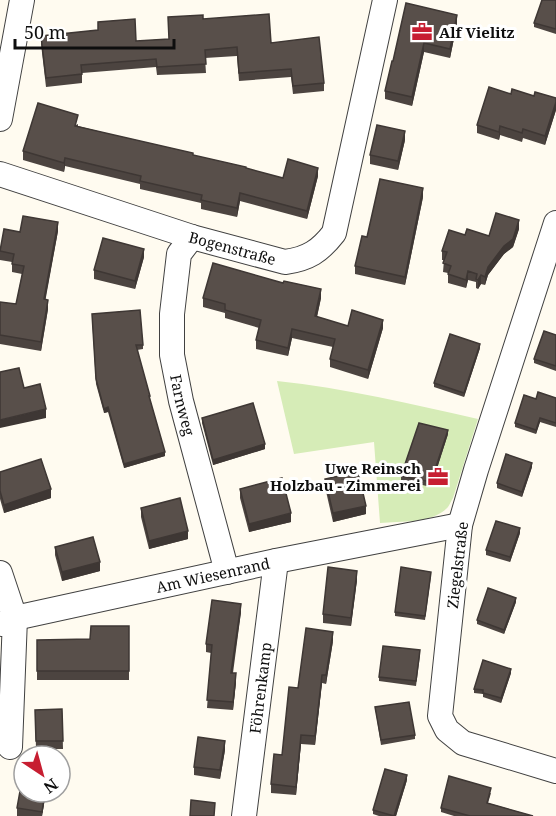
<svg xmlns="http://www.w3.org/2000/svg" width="556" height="816" viewBox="0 0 556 816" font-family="'Noto Serif',serif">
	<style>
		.green { fill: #d6ecb7 }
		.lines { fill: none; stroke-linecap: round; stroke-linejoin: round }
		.street-casing { stroke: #414141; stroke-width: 26 }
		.street { stroke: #fff; stroke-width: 24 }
		.wall { fill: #4c4440 }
		.shaded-wall { fill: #3e3734 }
		.building { fill: #584f4a; stroke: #3e3734; stroke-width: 1.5 }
		.labels { text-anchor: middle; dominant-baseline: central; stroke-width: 6; stroke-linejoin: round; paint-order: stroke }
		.poi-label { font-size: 15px; font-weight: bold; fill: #0e0e0e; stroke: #fff; text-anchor: start }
		.street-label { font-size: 15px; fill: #0e0e0e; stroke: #fff }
	</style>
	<rect width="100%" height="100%" fill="#fffbf0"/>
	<path class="green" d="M277 381C345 388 411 404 478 419L453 498C451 501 450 504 448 507 433 524 401 521 380 523L374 442 294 454Z"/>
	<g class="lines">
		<g class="street-casing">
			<g id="street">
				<path d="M0 119 22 0"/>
				<path id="s1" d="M0 174 192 237 285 262C308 259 320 251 334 233L385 0"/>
				<path d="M556 223 476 470 460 525 440 716 447 730 463 743 556 771"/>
				<path id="s2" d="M192 237 179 254 172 314V355L181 401 227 572"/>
				<path id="s3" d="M0 573 15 618 276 561 460 525"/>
				<path d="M2 624 15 618 10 747"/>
				<path id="s4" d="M244 816 276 561"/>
			</g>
		</g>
		<use href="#street" class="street"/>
	</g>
	<g class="wall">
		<path d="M556 0V34L534 27V23Z"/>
		<path d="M168 17 203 19 271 43 324 83V91L293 94 291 77 239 81 237 56 205 58 206 73 157 75 156 67 82 73V83L46 87 41 44V36L98 30V22L136 41 169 39Z"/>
		<path d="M457 24 450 58 424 52 412 106 385 99V91L393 61Z"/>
		<path d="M511 94 556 98V110L545 145 523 138 522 142 500 135 499 140 477 133V125Z"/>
		<path d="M78 124V126L283 178 318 176 307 219 240 201 237 217 201 209V203L140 189V184L65 166 64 172 23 160V151Z"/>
		<path d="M405 140 398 170 370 164V155Z"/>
		<path d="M423 197 405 285 355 274V266L367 237Z"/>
		<path d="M519 229 513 247 504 254 488 275 485 285 481 284 478 289 476 288V282L468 280 466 288 448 283V273L443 272 444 260H442V251L465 235 489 236Z"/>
		<path d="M58 231 45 300 48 309 41 351 0 344V302L16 304 22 274 12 272V262L0 260V250L20 232Z"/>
		<path d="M144 257 135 289 94 279V270Z"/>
		<path d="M203 298H321L317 317 348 326 383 328 368 379 330 367V359L333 347 292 338 288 356 256 349V340L259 328 225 318V313L203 307Z"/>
		<path d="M92 318 143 345V349L137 350 165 456 124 468 108 412 104 413 96 384Z"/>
		<path d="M556 335V371L534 363V359Z"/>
		<path d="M480 348 464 397 434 387V383Z"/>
		<path d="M556 398V427L540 422 536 434 515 427V423L536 399Z"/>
		<path d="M202 418 265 449 213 465 202 423Z"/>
		<path d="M448 434 431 487 401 480V476Z"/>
		<path d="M532 467 522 497 497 488V483Z"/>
		<path d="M0 472 51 498 4 513 0 499Z"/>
		<path d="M325 479 366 514 333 522 325 487Z"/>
		<path d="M240 489 291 522 249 532 240 498Z"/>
		<path d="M141 508 188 539 149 549 141 517Z"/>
		<path d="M520 533 510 562 486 555V550Z"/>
		<path d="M55 547 100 571 62 581 55 555Z"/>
		<path d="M431 576 425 620 395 616V612Z"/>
		<path d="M357 580 351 626 323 623V614Z"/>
		<path d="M516 602 504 634 477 624V620Z"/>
		<path d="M241 612 233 673 236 682 233 710 207 708 211 653 206 652V644Z"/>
		<path d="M129 626V680H37V640L90 639Z"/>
		<path d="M333 641 326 684 322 683 315 745 301 744 296 795 271 793V784L282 755 298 688Z"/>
		<path d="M420 655 416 686 379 681V677Z"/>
		<path d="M511 673 501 703 483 697V694L474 693V689Z"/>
		<path d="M375 707 415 735V739L381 745Z"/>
		<path d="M62 709 63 749H36L35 710Z"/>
		<path d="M225 750 220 779 194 775V767Z"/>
		<path d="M407 780 396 816H379L373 814V810Z"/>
		<path d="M46 792 42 816H17V808Z"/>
		<path d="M491 793 488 803 533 816H454L441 812V808Z"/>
	</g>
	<g class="shaded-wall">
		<path d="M457 15V24L450 58V49Z"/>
		<path d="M424 43V52L412 106V97Z"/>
		<path d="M556 102V110L545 145V136Z"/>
		<path d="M500 126V135L499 140V132Z"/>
		<path d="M405 131V140L398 170V161Z"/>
		<path d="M65 158V166L64 172V163Z"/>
		<path d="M318 168V176L307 219V211Z"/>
		<path d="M423 188V197L405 285V277Z"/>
		<path d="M240 193V201L237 217V208Z"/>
		<path d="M519 220V229L513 247 504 254 488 275 485 285V277L488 267Z"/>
		<path d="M58 222V231L44 308V299Z"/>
		<path d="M144 249V257L135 289V281Z"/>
		<path d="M468 271V280L466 288V280Z"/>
		<path d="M481 275V284L478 289V280Z"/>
		<path d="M321 289V298L315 325V316Z"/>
		<path d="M48 300V309L41 351V342Z"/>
		<path d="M383 320V328L368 379V370Z"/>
		<path d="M292 329V338L288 356V348Z"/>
		<path d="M480 344V348L464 397V393Z"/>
		<path d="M108 407V412L104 413V409Z"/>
		<path d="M46 409V418L0 428V420Z"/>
		<path d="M540 418V422L536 434V430Z"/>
		<path d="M448 430V434L431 487V482Z"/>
		<path d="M265 444V449L213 465V460Z"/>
		<path d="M165 452V456L124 468V464Z"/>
		<path d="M532 463V467L522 497V492Z"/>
		<path d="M51 489V498L4 513V505Z"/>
		<path d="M366 506V514L333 522V513Z"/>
		<path d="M291 513V522L249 532V524Z"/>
		<path d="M520 528V533L510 562V557Z"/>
		<path d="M188 531V539L149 549V541Z"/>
		<path d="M100 562V571L62 581V572Z"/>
		<path d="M357 571V580L351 626V618Z"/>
		<path d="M516 598V602L504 634V630Z"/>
		<path d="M241 604V612L231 681V673Z"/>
		<path d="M333 632V641L326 684V675Z"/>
		<path d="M511 669V673L501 703V698Z"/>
		<path d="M236 673V682L233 710V702Z"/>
		<path d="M322 675V683L315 745V736Z"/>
		<path d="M301 735V744L296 795V787Z"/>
		<path d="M225 741V750L220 779V770Z"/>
		<path d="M407 775V780L396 816H394Z"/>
		<path d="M45 792H46L42 816V812Z"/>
	</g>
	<g class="building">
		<path d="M542 0H556V29L534 23Z"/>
		<path d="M406 3 457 15 450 49 424 43 412 97 385 91 392 61H393Z"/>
		<path d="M269 14 271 43 319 37 324 83 293 86 291 69 239 73 237 47 205 50 206 64 157 67 156 59 81 65 82 74 46 78 41 36 98 30V22L135 19 136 41 169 39 168 17 203 15V19Z"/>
		<path d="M489 87 511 94 512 89 534 96 535 92 556 98V102L545 136 523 129 522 133 500 126 499 132 477 125Z"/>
		<path d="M38 103 78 115 75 126 193 153V155L246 167V168L283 178 288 159 318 168 307 211 240 193 237 208 201 200 202 195 140 181 141 176 65 158 64 163 23 151Z"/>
		<path d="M377 125 405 131 398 161 370 155Z"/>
		<path d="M380 179 423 188 405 277 355 266 362 236 367 237Z"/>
		<path d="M496 213 519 220 513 239 504 246 488 267 485 277 481 275 478 280 476 279 477 274 468 271 466 280 448 274 451 266 443 263 447 252 442 251 449 230 465 235 467 229 489 236Z"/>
		<path d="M23 216 58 222 44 299 48 300 41 342 0 335V302L16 304 24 266 12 264 14 254 0 251 4 229 20 232Z"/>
		<path d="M103 238 144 249 135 281 94 270Z"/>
		<path d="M213 263 283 283 284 281 321 289 315 316 348 326 352 310 383 320 368 370 330 359 335 339 292 329 288 348 256 340 261 320 225 310V304L203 298Z"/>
		<path d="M140 310 143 345H136L150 396H149L165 452 124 464 108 407 104 409 96 379 92 314Z"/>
		<path d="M544 331 556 335V366L534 359Z"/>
		<path d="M450 334 480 344 464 393 434 383Z"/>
		<path d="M19 368 24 388 40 384 46 409 0 420V372Z"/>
		<path d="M538 392 556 398V423L540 418 536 430 515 423 524 395 536 399Z"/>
		<path d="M253 403 265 444 213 460 202 418Z"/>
		<path d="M419 423 448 430 431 482 401 476Z"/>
		<path d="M506 454 532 463 522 492 497 483Z"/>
		<path d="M41 459 51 489 4 505 0 491V472Z"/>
		<path d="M358 472 366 506 333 513 325 479Z"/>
		<path d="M282 478 291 513 249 524 240 489Z"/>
		<path d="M180 498 188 531 149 541 141 508Z"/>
		<path d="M496 521 520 528 510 557 486 550Z"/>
		<path d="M93 537 100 562 62 572 55 547Z"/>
		<path d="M328 567 357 571 351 618 323 614Z"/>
		<path d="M401 567 431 572 425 616 395 612Z"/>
		<path d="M488 588 516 598 504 630 477 620Z"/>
		<path d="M212 600 241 604 231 673H236L233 702 207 700 212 645 206 644Z"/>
		<path d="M91 626H129V671H37V640L90 639Z"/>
		<path d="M306 628 333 632 326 675H322L315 736 301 735 296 787 271 784 274 754 282 755 289 687 298 688Z"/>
		<path d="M383 646 420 650 416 681 379 677Z"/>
		<path d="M483 660 511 669 501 698 483 693V690L474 689Z"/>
		<path d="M409 702 415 735 381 740 375 707Z"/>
		<path d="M62 709 63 741H36L35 710Z"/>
		<path d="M198 737 225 741 220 770 194 767Z"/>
		<path d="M385 769 407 775 394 816 373 810Z"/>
		<path d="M449 776 491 788 487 803 533 816H470L441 808Z"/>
		<path d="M22 780H24V792H45L42 812 17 808Z"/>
		<path d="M191 800 215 803 214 816H190Z"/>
	</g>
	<defs>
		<g id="office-bare" transform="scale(1.62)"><path d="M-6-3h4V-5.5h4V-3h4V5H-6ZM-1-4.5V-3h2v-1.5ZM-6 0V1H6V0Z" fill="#c71e31" stroke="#fff" stroke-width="2.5" paint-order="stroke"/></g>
	</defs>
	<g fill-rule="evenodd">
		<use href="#office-bare" x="422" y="32"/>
		<use href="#office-bare" x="438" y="477"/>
	</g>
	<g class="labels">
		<g class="poi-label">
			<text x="439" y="32">Alf Vielitz</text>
			<text x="421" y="468" text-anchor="end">Uwe Reinsch<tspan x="421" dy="17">Holzbau - Zimmerei</tspan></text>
		</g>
		<g class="street-label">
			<text stroke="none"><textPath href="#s1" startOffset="244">Bogenstraße</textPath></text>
			<text stroke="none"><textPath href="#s2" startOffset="174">Farnweg</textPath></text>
			<text transform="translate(457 565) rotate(-83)">Ziegelstraße</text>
			<text stroke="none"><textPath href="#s3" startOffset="250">Am Wiesenrand</textPath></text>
			<text stroke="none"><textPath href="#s4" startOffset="129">Föhrenkamp</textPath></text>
		</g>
	</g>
	<g transform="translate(42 774) rotate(144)"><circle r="28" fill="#ffffff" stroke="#9f9f9f" stroke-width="1.5"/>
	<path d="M0-4.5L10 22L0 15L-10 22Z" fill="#c71e31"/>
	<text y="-9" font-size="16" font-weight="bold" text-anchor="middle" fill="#0e0e0e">N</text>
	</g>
	<path d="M15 39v9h159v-9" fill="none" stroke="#0e0e0e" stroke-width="3"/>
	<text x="24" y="39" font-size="18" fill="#0e0e0e" stroke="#ffffff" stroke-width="4.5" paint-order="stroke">50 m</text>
</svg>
